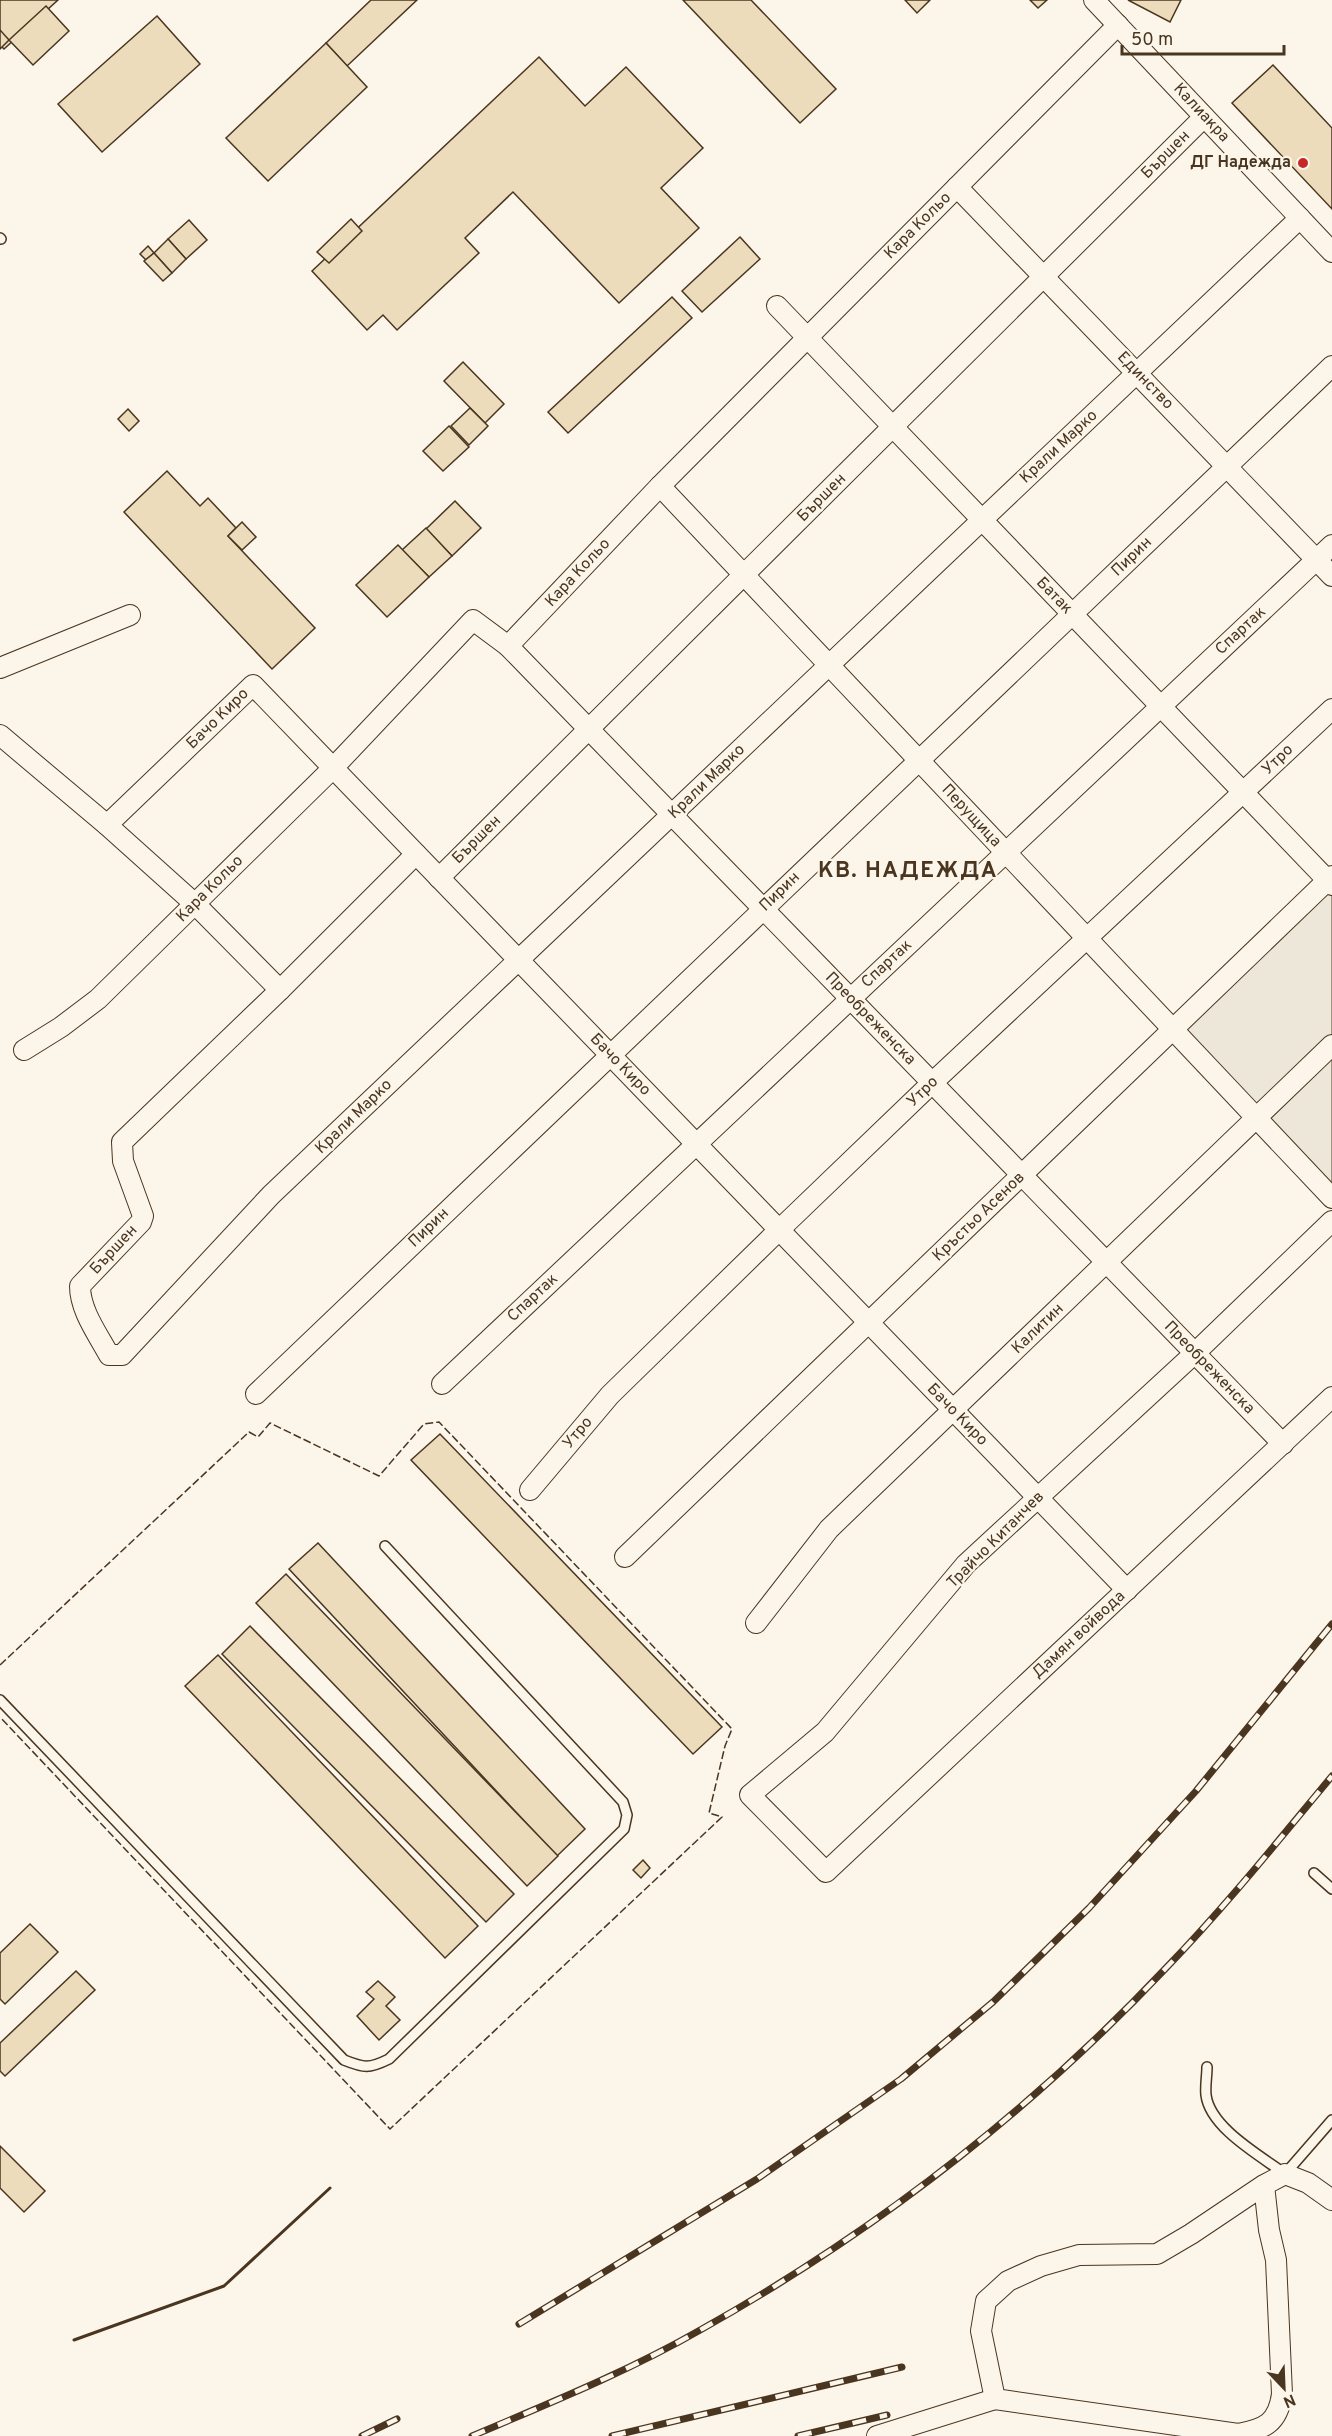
<svg xmlns="http://www.w3.org/2000/svg" width="1332" height="2436" viewBox="0 0 1332 2436" font-family="Overpass,sans-serif">
	<style>
		.parking { fill: #ede7d9; stroke: #887966; stroke-width: 1.5 }
		.building { fill: #ecdcbc; stroke: #4a3520; stroke-width: 1.5 }
		.lines { fill: none; stroke-linecap: round; stroke-linejoin: round }
		.service-casing { stroke: #4a3520; stroke-width: 12 }
		.minor-casing { stroke: #4a3520; stroke-width: 22 }
		.service { stroke: #fbf6e9; stroke-width: 9 }
		.minor { stroke: #fbf6e9; stroke-width: 20 }
		.rail-casing { stroke: #4a3520; stroke-width: 7 }
		.rail { stroke: #fbf6e9; stroke-width: 4.5; stroke-dasharray: 14; stroke-linecap: butt }
		.fence { stroke: #4a3520; stroke-width: 1.5; stroke-dasharray: 8 3; stroke-linecap: butt }
		.wall { stroke: #4a3520; stroke-width: 3 }
		.poi-dot { fill: #c62828; stroke: #fbf6e9; stroke-width: 2 }
		.labels { text-anchor: middle; dominant-baseline: central; stroke-width: 4.5; stroke-linejoin: round; paint-order: stroke }
		.street-label { font-size: 16px; fill: #4a3520; stroke: #fbf6e9 }
		.poi-label { font-size: 16px; font-weight: bold; fill: #4a3520; stroke: #fbf6e9; text-anchor: end }
		.district-label { font-size: 22px; font-weight: bold; letter-spacing: 1.5px; fill: #4a3520; stroke: #fbf6e9 }
	</style>
	<rect width="100%" height="100%" fill="#fbf6e9"/>
	<path class="parking" d="M1332 885V1198L1173 1029Z"/>
	<g class="building">
		<path d="M0 0H58L4 49 0 45Z"/>
		<path d="M371 0H417L347 66 326 43Z"/>
		<path d="M683 0H751L836 89 800 123Z"/>
		<path d="M905 0H930L917 13Z"/>
		<path d="M1030 0H1047L1038 8Z"/>
		<path d="M1128 0H1181L1170 22Z"/>
		<path d="M46 6 69 31 33 65 9 40Z"/>
		<path d="M157 16 200 64 102 152 58 104Z"/>
		<path d="M0 30 9 40 0 49Z"/>
		<path d="M326 43 367 87 268 181 226 138Z"/>
		<path d="M539 57 585 106 626 67 703 148 661 188 699 228 619 303 513 192 465 238 479 253 397 330 383 315 367 330 312 271Z"/>
		<path d="M1273 65 1332 128V209L1232 103Z"/>
		<path d="M351 219 362 231 329 263 317 252Z"/>
		<path d="M189 220 207 240 186 259 168 239Z"/>
		<path d="M740 237 760 259 702 312 682 291Z"/>
		<path d="M168 239 186 259 172 273 154 253Z"/>
		<path d="M148 246 154 253 146 260 140 254Z"/>
		<path d="M154 253 172 273 163 281 144 261Z"/>
		<path d="M672 297 692 318 568 433 548 412Z"/>
		<path d="M463 362 504 404 485 423 444 381Z"/>
		<path d="M470 408 488 426 469 445 451 426Z"/>
		<path d="M128 409 139 421 129 431 118 419Z"/>
		<path d="M449 426 469 447 443 471 423 451Z"/>
		<path d="M167 471 200 506 208 498 236 528 228 536 315 628 272 669 124 512Z"/>
		<path d="M455 501 481 528 452 556 426 529Z"/>
		<path d="M242 522 256 537 242 550 228 536Z"/>
		<path d="M426 528 452 556 429 577 402 550Z"/>
		<path d="M398 545 429 577 387 617 356 585Z"/>
		<path d="M440 1434 722 1727 693 1754 411 1460Z"/>
		<path d="M318 1543 585 1829 557 1856 289 1569Z"/>
		<path d="M286 1574 558 1856 527 1886 256 1603Z"/>
		<path d="M250 1626 514 1894 486 1922 222 1654Z"/>
		<path d="M218 1655 478 1926 445 1958 185 1686Z"/>
		<path d="M643 1860 650 1868 641 1878 633 1870Z"/>
		<path d="M30 1924 58 1952 5 2004 0 1999V1953Z"/>
		<path d="M76 1971 95 1990 5 2076 0 2071V2043Z"/>
		<path d="M378 1981 395 1997 386 2006 400 2020 379 2040 357 2016 374 1999 366 1992Z"/>
		<path d="M0 2146 45 2191 24 2212 0 2188Z"/>
	</g>
	<g class="lines">
		<g class="service-casing">
			<g id="service">
				<path d="M0 238 1 239"/>
				<path d="M0 1700 344 2060C364 2068 369 2069 389 2059L624 1829 627 1815 623 1802 385 1546"/>
				<path d="M1314 1873 1332 1889"/>
				<path d="M1207 2067C1207 2076 1205 2086 1206 2095 1210 2128 1261 2156 1285 2174L1332 2120"/>
			</g>
		</g>
		<g class="minor-casing">
			<g id="minor">
				<path d="M1094 0 1332 252"/>
				<path d="M957 187 1332 576"/>
				<path d="M777 306 1332 885"/>
				<path d="M660 486 1332 1198"/>
				<path d="M508 646 1283 1444"/>
				<path d="M0 668 130 615"/>
				<path d="M0 735 107 825 195 904 280 990"/>
				<path d="M107 825 253 685 1127 1590"/>
				<path d="M416 854 280 990 122 1142 123 1161 143 1216 141 1222 80 1286C80 1310 97 1333 109 1355H122L271 1195 1300 218"/>
				<path d="M439 878 1204 117"/>
				<path d="M24 1050 61 1027 98 999 333 768 473 620 508 646 660 486 1118 25"/>
				<path d="M1332 1221 1195 1353 966 1564 825 1732 750 1795 826 1872 1332 1397"/>
				<path d="M442 1384 1332 545"/>
				<path d="M256 1394 1332 366"/>
				<path d="M530 1490 610 1395 779 1230 932 1083 1332 709"/>
				<path d="M625 1557 1332 876"/>
				<path d="M756 1623 829 1529 1332 1045"/>
				<path d="M1264 2185 1269 2230 1276 2260 1282 2394C1278 2423 1265 2429 1238 2434L995 2399 981 2331 986 2301 1008 2281 1041 2266 1079 2255 1157 2254 1191 2234 1264 2185 1285 2174 1308 2183 1332 2200"/>
				<path d="M877 2436 995 2399"/>
			</g>
		</g>
		<use href="#service" class="service"/>
		<use href="#minor" class="minor"/>
		<g class="rail-casing">
			<g id="rail">
				<path d="M519 2324 757 2179 901 2079 993 2002 1089 1908 1196 1791 1332 1624"/>
				<path d="M362 2436 397 2419"/>
				<path d="M472 2436C550 2403 629 2371 702 2329 873 2233 1031 2111 1166 1968 1225 1907 1278 1841 1332 1776"/>
				<path d="M612 2436 902 2367"/>
				<path d="M798 2436 887 2415"/>
			</g>
		</g>
		<use href="#rail" class="rail"/>
		<path class="fence" d="M0 1665 249 1432 258 1437 270 1423 379 1476 424 1424 439 1422 732 1729 725 1746 709 1813 722 1817 390 2129 0 1717"/>
		<path class="wall" d="M74 2340 224 2286 330 2188"/>
	</g>
	<circle class="poi-dot" cx="1303" cy="163" r="6"/>
	<g class="labels">
		<g class="street-label">
			<text transform="translate(1201 113) rotate(47)">Калиакра</text>
			<text transform="translate(1166 155) rotate(-45)">Бършен</text>
			<text transform="translate(918 226) rotate(-45)">Кара Кольо</text>
			<text transform="translate(1145 381) rotate(46)">Единство</text>
			<text transform="translate(1059 447) rotate(-43)">Крали Марко</text>
			<text transform="translate(822 498) rotate(-45)">Бършен</text>
			<text transform="translate(1132 557) rotate(-44)">Пирин</text>
			<text transform="translate(578 573) rotate(-47)">Кара Кольо</text>
			<text transform="translate(1054 596) rotate(46)">Батак</text>
			<text transform="translate(1241 631) rotate(-43)">Спартак</text>
			<text transform="translate(218 719) rotate(-44)">Бачо Киро</text>
			<text transform="translate(1278 760) rotate(-44)">Утро</text>
			<text transform="translate(707 782) rotate(-44)">Крали Марко</text>
			<text transform="translate(971 816) rotate(47)">Перущица</text>
			<text transform="translate(477 840) rotate(-45)">Бършен</text>
			<text transform="translate(210 889) rotate(-45)">Кара Кольо</text>
			<text transform="translate(780 892) rotate(-44)">Пирин</text>
			<text transform="translate(887 964) rotate(-43)">Спартак</text>
			<text transform="translate(870 1019) rotate(46)">Преобреженска</text>
			<text transform="translate(620 1065) rotate(46)">Бачо Киро</text>
			<text transform="translate(923 1092) rotate(-44)">Утро</text>
			<text transform="translate(354 1117) rotate(-44)">Крали Марко</text>
			<text transform="translate(979 1217) rotate(-44)">Кръстьо Асенов</text>
			<text transform="translate(429 1228) rotate(-44)">Пирин</text>
			<text transform="translate(114 1250) rotate(-47)">Бършен</text>
			<text transform="translate(533 1298) rotate(-43)">Спартак</text>
			<text transform="translate(1038 1329) rotate(-44)">Калитин</text>
			<text transform="translate(1209 1368) rotate(46)">Преобреженска</text>
			<text transform="translate(957 1415) rotate(46)">Бачо Киро</text>
			<text transform="translate(578 1433) rotate(-50)">Утро</text>
			<text transform="translate(996 1540) rotate(-45)">Трайчо Китанчев</text>
			<text transform="translate(1079 1635) rotate(-43)">Дамян войвода</text>
		</g>
		<g class="poi-label">
			<text x="1291" y="163">ДГ Надежда</text>
		</g>
		<g class="district-label">
			<text x="908" y="871">КВ. НАДЕЖДА</text>
		</g>
	</g>
	<g transform="translate(1284 2388) rotate(157)" stroke="#fbf6e9" stroke-width="4.5" paint-order="stroke">
	<path d="M0-4.5L10 22L0 15L-10 22Z" fill="#4a3520"/>
	<text y="-9" font-size="16" font-weight="bold" text-anchor="middle" fill="#4a3520">N</text>
	</g>
	<path d="M1122 45v9h162v-9" fill="none" stroke="#4a3520" stroke-width="3"/>
	<text x="1131" y="45" font-size="18" fill="#4a3520" stroke="#fbf6e9" stroke-width="4.5" paint-order="stroke">50 m</text>
</svg>
